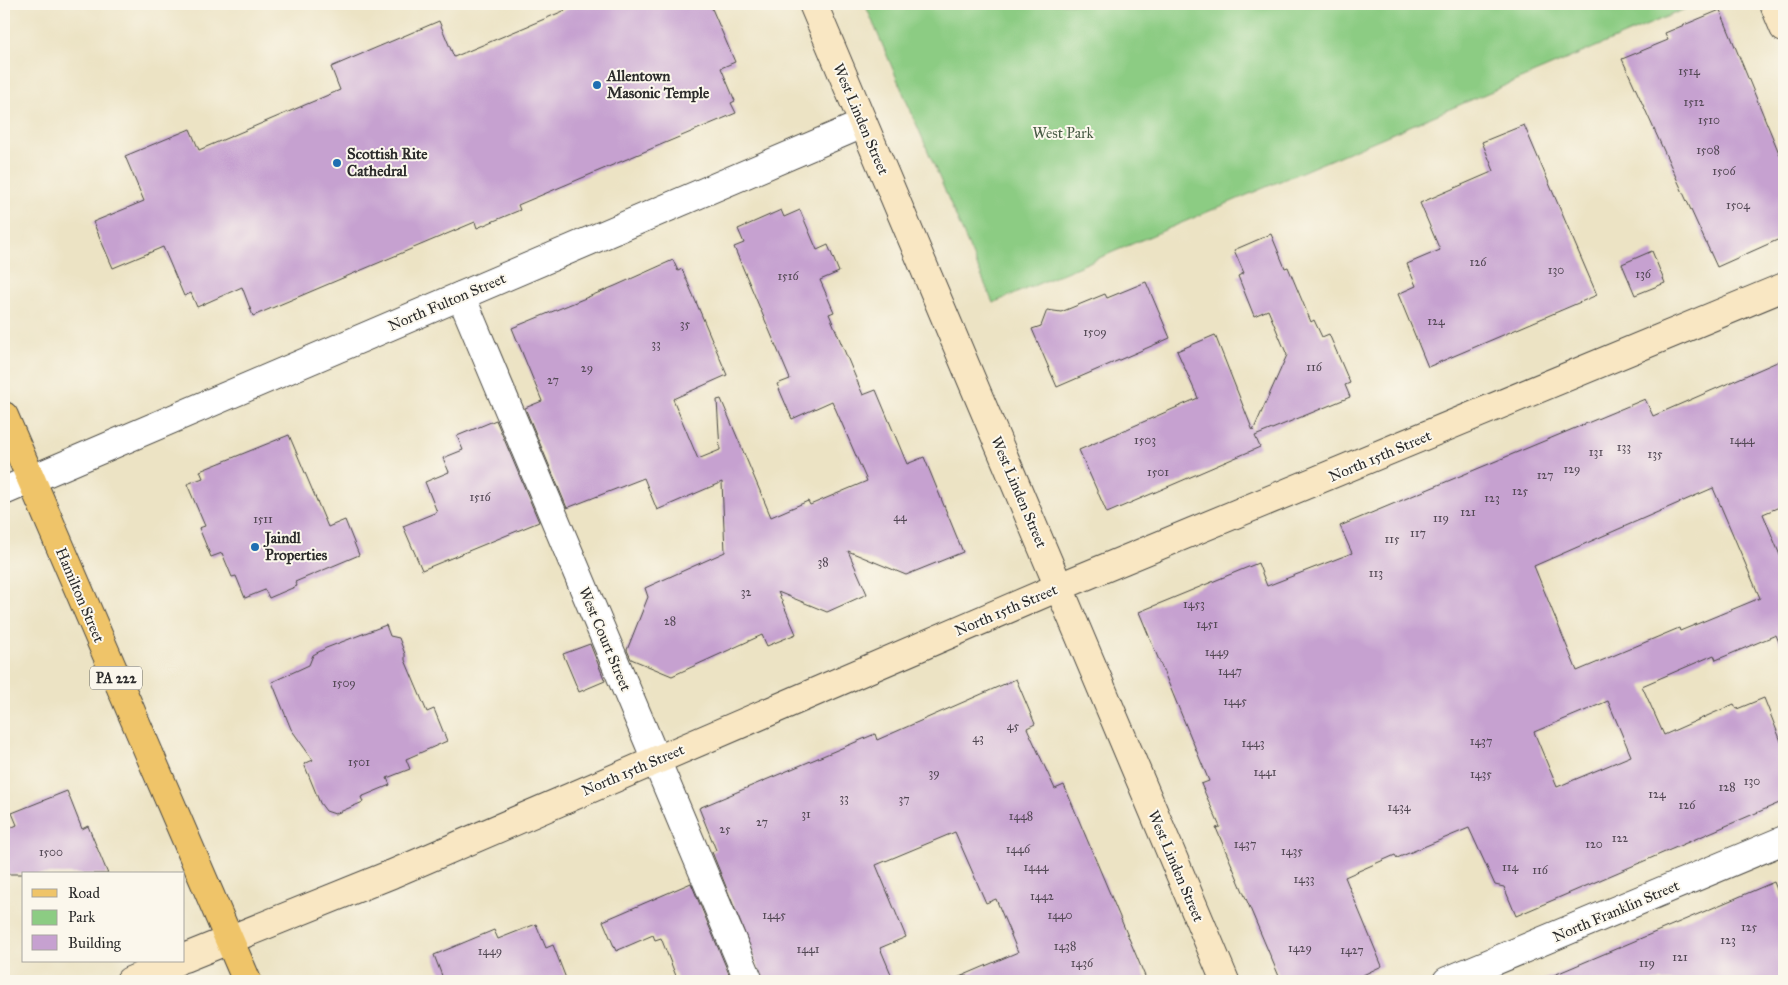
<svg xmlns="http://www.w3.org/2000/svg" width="1788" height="985" viewBox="0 0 1788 985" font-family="'IM FELL Great Primer',serif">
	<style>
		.green { fill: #8ccc83; stroke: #5c7c57 }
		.building { fill: #c6a1d0; fill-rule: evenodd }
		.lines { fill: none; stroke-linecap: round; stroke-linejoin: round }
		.street-casing { stroke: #484742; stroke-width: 30 }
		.secondary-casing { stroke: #484742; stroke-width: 30 }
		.primary-casing { stroke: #484742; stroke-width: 30 }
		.street { stroke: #fff; stroke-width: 28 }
		.secondary { stroke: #f9e7c3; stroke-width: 28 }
		.primary { stroke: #efc469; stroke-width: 28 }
		.poi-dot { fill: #1f6fb2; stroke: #fbf7ec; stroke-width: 2 }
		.labels { text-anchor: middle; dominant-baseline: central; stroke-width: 4; stroke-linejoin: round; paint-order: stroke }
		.number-label { font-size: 12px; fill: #524854 }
		.shield { fill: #fbf7ec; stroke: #696865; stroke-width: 1 }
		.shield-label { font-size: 14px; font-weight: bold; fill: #2b2b2b }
		.poi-label { font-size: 15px; font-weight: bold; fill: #2b2b2b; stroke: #fbf7ec; text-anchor: start }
		.street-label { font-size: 15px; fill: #2b2b2b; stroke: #fbf7ec }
		.park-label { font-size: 15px; fill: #485b45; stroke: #fbf7ec }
	</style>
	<rect width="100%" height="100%" fill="#fbf7ec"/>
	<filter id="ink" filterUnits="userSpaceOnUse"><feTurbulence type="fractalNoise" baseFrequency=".02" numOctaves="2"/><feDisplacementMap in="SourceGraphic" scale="10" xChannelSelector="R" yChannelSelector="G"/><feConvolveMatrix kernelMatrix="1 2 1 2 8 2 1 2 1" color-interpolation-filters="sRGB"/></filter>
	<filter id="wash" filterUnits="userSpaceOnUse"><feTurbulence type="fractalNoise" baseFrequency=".0096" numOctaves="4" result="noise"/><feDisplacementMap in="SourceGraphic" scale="20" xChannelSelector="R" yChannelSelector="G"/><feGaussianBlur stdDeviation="1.12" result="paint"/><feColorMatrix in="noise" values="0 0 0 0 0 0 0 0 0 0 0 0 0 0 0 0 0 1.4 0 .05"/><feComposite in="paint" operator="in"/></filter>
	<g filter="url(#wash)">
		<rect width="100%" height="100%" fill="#ece3c4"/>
		<path class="green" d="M865 4H1697L993 303Z"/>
		<g id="blocks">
			<g class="building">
				<path d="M580 4H710L735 62 721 68 735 101 731 103 736 113 518 205 520 210 477 228 475 222 253 316 242 287 197 307 191 293 184 296 163 247 113 268 93 222 144 201 125 156 190 129 199 150 340 90 331 67 439 21 454 57Z"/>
				<path d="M1720 10 1784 165V237L1717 267 1622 59 1668 40 1665 33Z"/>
				<path d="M1524 125 1597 295 1428 367 1398 294 1416 286 1407 264 1440 250 1420 203 1494 171 1482 142Z"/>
				<path d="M781 210 784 217 800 210 817 250 828 245 839 272 820 280 834 312 829 314 863 395 876 390 907 464 924 457 963 552 906 575 848 551 867 594 827 612 778 592 796 634 767 646 762 635 672 676 631 659 627 650 648 597 645 588 725 552 722 482 657 510 644 478 567 508 525 408 542 401 512 328 615 286 673 260 678 271 682 269 727 375 673 399 698 459 720 450 717 400 721 399 771 517 808 501 810 505 867 481 832 401 792 419 777 384 790 379 734 247 744 243 738 229Z"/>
				<path d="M1271 234 1285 268 1288 267 1311 322 1314 320 1322 337 1329 334 1350 383 1345 385 1350 397 1255 436 1260 447 1107 513 1079 450 1198 398 1177 351 1215 335 1253 431 1287 355 1268 310 1254 316 1238 276 1244 273 1234 250Z"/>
				<path d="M1652 251 1665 283 1635 295 1622 264Z"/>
				<path d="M1146 282 1170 338 1057 387 1032 329 1041 326 1047 310 1061 312 1105 294 1107 298Z"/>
				<path d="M1784 359V505L1763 514 1784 565V654L1776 635 1716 660 1714 655 1642 686 1664 735 1734 704 1737 709 1764 698 1784 749V801L1516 916 1504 887 1495 885 1469 828 1397 858 1395 855 1345 877 1382 966 1363 975 1365 981H1281L1216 828 1220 827 1201 784 1209 781 1139 612 1258 563 1267 586 1352 553 1340 526 1645 399 1653 416ZM1713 488 1760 598 1680 631 1679 628 1577 671 1534 566ZM1608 701 1631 756 1557 787 1534 732Z"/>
				<path d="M496 420 539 522 422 570 403 526 437 512 425 482 449 472 443 458 463 450 457 436Z"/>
				<path d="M289 435 328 527 345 520 359 555 295 582 297 586 269 598 265 590 245 598 236 576 232 577 222 553 211 557 199 528 205 526 187 484 203 478 200 471Z"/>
				<path d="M386 625 390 636 399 638 405 654V660L427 712 434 709 447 741 406 759 410 769 387 778 390 785 361 797 363 802 335 814 326 811 320 803 304 764 313 760 291 729 272 682 309 665 313 655 326 648Z"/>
				<path d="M590 644 605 681 579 692 563 654Z"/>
				<path d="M1016 679 1035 724 1027 728 1055 789 1064 785 1147 981H950L1018 952 996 899 986 903 955 832 876 865 906 937 880 948 894 981H764L712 852 716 850 699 808 875 734 877 740Z"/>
				<path d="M67 791 82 829 88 826 108 874H4V831L17 825 12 813Z"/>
				<path d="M1774 882 1784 907V981H1540Z"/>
				<path d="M691 883 732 981H678L661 938 655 940 653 935 616 951 603 921Z"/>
				<path d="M536 924 546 948 553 945 567 981H444L434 955 494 930 498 939Z"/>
			</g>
		</g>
	</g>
	<g filter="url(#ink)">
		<use href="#blocks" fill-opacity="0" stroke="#484742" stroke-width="1"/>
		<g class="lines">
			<g class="street-casing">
				<g id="street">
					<path d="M461 296 749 981"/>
					<path d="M4 491 863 124"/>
					<path d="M1447 981 1784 840"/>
				</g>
			</g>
			<g class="secondary-casing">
				<g id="secondary">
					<path d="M813 4 1225 981"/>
					<path d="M1774 4 1784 28"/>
					<path d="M184 958 392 874 1059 587 1784 287"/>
					<path d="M130 981 177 961"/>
				</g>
			</g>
			<g class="primary-casing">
				<path id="primary" d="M4 416 247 981"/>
			</g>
			<use href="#street" class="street"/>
			<use href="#secondary" class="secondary"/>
			<use href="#primary" class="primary"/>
		</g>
	</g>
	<g class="poi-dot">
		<circle cx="597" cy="85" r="5"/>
		<circle cx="337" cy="163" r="5"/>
		<circle cx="255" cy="547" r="5"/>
	</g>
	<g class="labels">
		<g class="number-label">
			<text x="1689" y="71">1514</text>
			<text x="1694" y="102">1512</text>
			<text x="1709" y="120">1510</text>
			<text x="1708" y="150">1508</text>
			<text x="1724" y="171">1506</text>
			<text x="1738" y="205">1504</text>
			<text x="1478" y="262">126</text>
			<text x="1556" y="270">130</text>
			<text x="1643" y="274">136</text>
			<text x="788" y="276">1516</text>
			<text x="1436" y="321">124</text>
			<text x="685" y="324">35</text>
			<text x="1095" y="332">1509</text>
			<text x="656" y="344">33</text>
			<text x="1314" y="367">116</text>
			<text x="587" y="368">29</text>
			<text x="553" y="380">27</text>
			<text x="1145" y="440">1503</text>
			<text x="1742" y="440">1444</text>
			<text x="1624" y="447">133</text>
			<text x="1596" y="452">131</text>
			<text x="1655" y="454">135</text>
			<text x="1572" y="469">129</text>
			<text x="1158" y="472">1501</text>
			<text x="1545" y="475">127</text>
			<text x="1520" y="491">125</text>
			<text x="480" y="497">1516</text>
			<text x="1492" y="498">123</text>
			<text x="1468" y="512">121</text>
			<text x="900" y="517">44</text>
			<text x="1441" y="518">119</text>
			<text x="263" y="519">1511</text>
			<text x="1418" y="533">117</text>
			<text x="1392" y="539">115</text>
			<text x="823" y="562">38</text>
			<text x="1376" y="573">113</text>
			<text x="746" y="592">32</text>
			<text x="1194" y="604">1453</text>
			<text x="670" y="621">28</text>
			<text x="1207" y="624">1451</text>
			<text x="1217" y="652">1449</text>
			<text x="1230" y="671">1447</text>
			<text x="344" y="683">1509</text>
			<text x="1235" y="701">1445</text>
			<text x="1013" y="726">45</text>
			<text x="978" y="738">43</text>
			<text x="1481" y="741">1437</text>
			<text x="1253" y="743">1443</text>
			<text x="359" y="762">1501</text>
			<text x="1265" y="772">1441</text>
			<text x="934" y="773">39</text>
			<text x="1481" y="774">1435</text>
			<text x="1752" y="781">130</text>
			<text x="1727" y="787">128</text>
			<text x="1657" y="794">124</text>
			<text x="844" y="798">33</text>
			<text x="904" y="799">37</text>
			<text x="1687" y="805">126</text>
			<text x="1399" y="807">1434</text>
			<text x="806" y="814">31</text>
			<text x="1021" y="816">1448</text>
			<text x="762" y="822">27</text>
			<text x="725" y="829">25</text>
			<text x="1620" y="838">122</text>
			<text x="1245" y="844">1437</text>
			<text x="1594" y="844">120</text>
			<text x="1018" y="849">1446</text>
			<text x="1292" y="851">1435</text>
			<text x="51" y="852">1500</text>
			<text x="1036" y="867">1444</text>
			<text x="1510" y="867">114</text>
			<text x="1540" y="870">116</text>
			<text x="1304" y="879">1433</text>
			<text x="1042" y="896">1442</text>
			<text x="774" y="915">1445</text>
			<text x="1060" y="915">1440</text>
			<text x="1749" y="927">125</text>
			<text x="1728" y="940">123</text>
			<text x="1065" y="946">1438</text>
			<text x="1300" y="948">1429</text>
			<text x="808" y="949">1441</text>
			<text x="1352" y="950">1427</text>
			<text x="490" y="951">1449</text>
			<text x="1680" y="957">121</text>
			<text x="1082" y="963">1436</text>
			<text x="1647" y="963">119</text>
		</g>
		<rect class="shield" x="90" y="666.5" width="52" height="23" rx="4"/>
		<g class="shield-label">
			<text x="116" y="678">PA 222</text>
		</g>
		<g class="poi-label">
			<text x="607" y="76">Allentown<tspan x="607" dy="17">Masonic Temple</tspan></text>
			<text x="347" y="154">Scottish Rite<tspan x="347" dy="17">Cathedral</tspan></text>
			<text x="265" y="538">Jaindl<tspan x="265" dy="17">Properties</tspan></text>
		</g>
		<g class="street-label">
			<text transform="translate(861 119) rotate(67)">West Linden Street</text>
			<text transform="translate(447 302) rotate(-23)">North Fulton Street</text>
			<text transform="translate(1380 456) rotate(-23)">North 15th Street</text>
			<text transform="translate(1019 492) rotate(67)">West Linden Street</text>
			<text transform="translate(80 595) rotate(67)">Hamilton Street</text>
			<text transform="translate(1006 610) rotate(-23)">North 15th Street</text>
			<text transform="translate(605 639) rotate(67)">West Court Street</text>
			<text transform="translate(633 770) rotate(-23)">North 15th Street</text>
			<text transform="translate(1176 866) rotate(67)">West Linden Street</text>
			<text transform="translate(1616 911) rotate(-23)">North Franklin Street</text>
		</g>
		<g class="park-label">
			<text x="1063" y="133">West Park</text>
		</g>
	</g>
	<rect width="1788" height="985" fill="none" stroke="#fbf7ec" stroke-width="20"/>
	<rect x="22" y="872" width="162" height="90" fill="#fbf7ec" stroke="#a8a59f"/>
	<rect x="32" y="889" width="25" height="8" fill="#efc469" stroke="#a8a59f"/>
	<text x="68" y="898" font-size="15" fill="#2b2b2b">Road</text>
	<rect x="32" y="910" width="25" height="15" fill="#8ccc83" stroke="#a8a59f"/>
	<text x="68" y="922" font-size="15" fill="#2b2b2b">Park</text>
	<rect x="32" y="935" width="25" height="15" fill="#c6a1d0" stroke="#a8a59f"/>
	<text x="68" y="948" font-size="15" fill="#2b2b2b">Building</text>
</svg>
